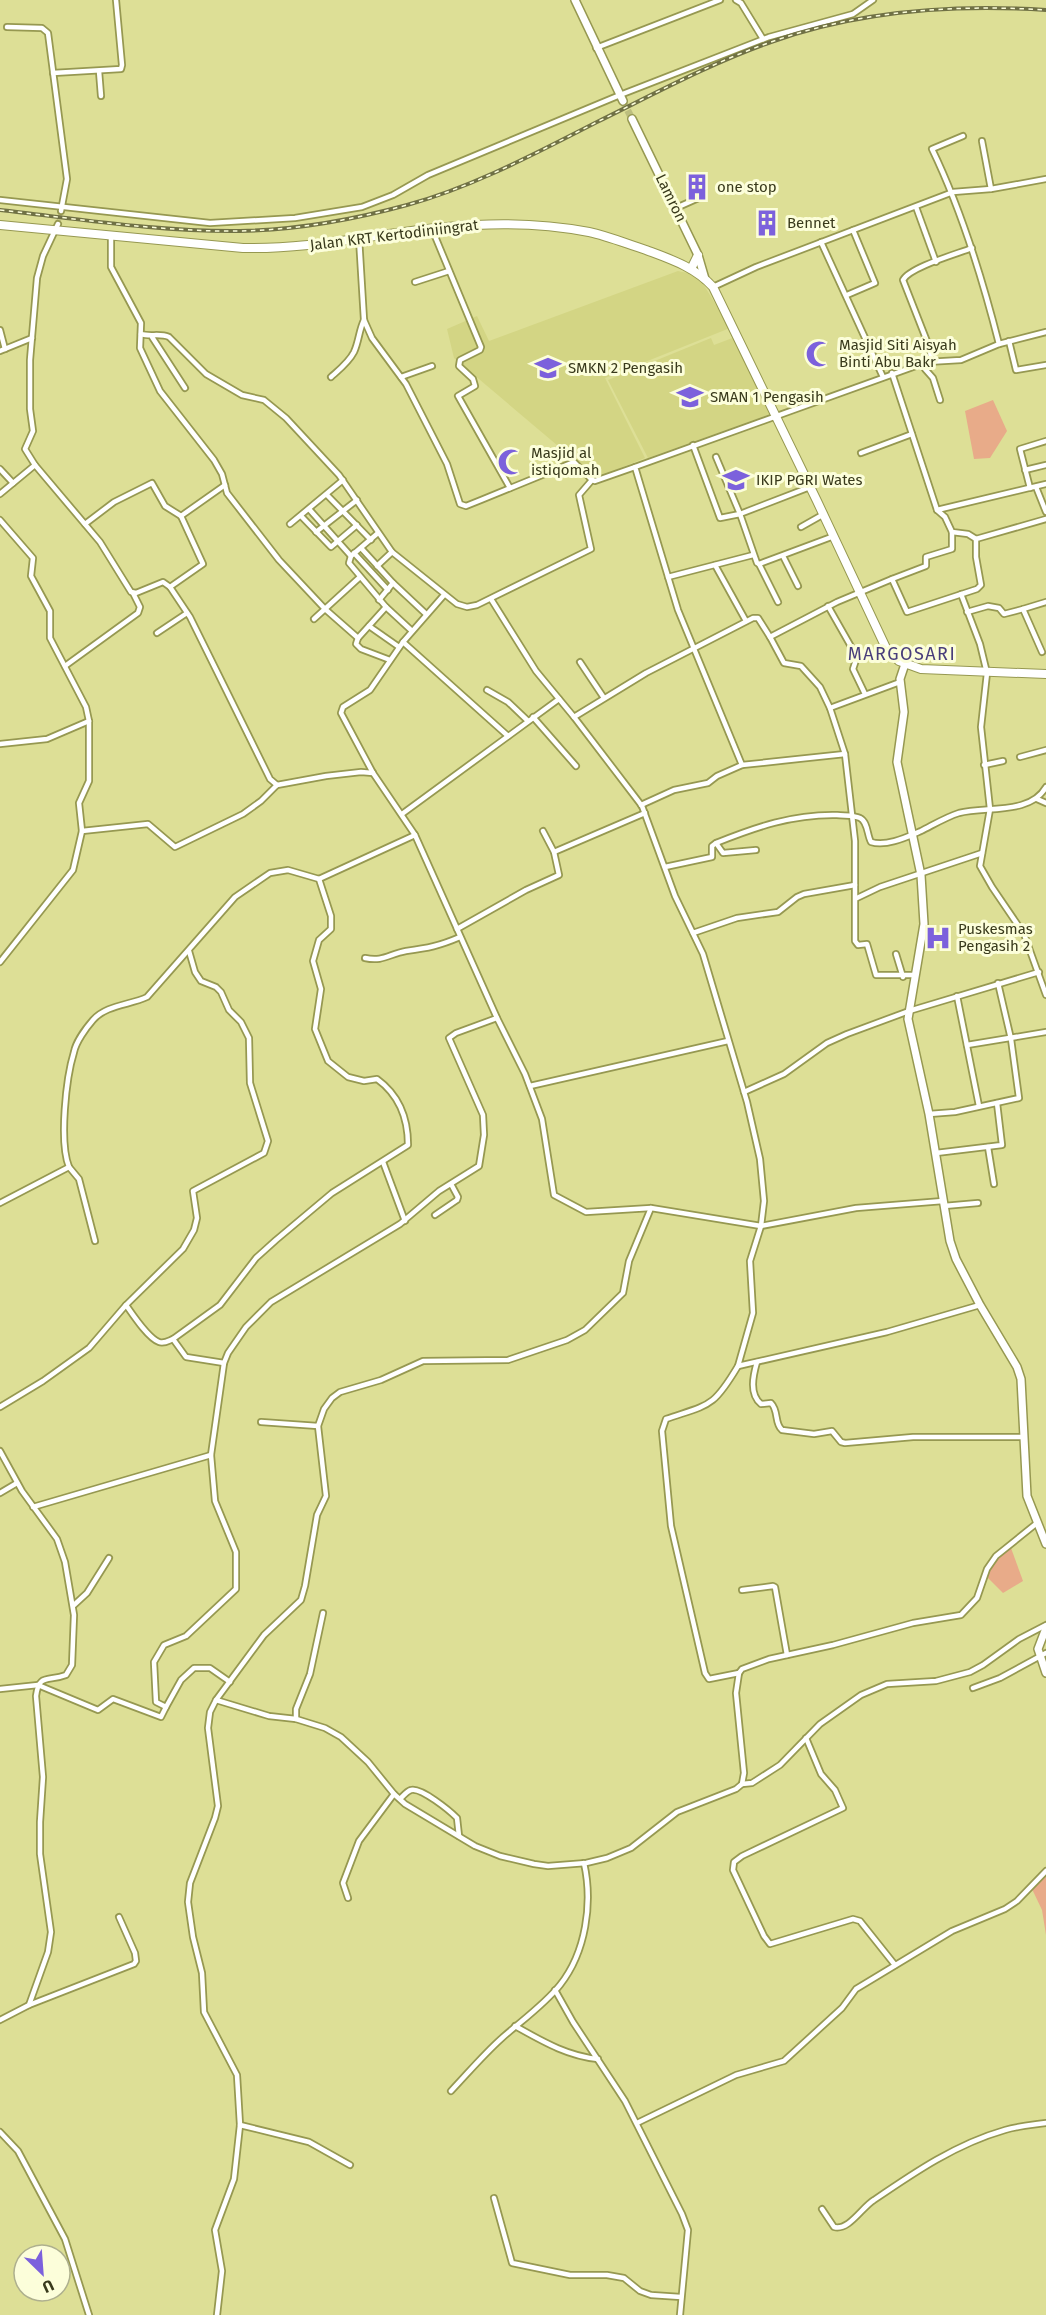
<svg xmlns="http://www.w3.org/2000/svg" width="1046" height="2315" viewBox="0 0 1046 2315" font-family="'Fira Sans',sans-serif">
	<style>
		.built { fill: #d3d584 }
		.green { fill: #e8ab89 }
		.lines { fill: none; stroke-linecap: round; stroke-linejoin: round }
		.street-tunnel { stroke: #bcbe7e; stroke-width: 4.5; stroke-dasharray: 4.5 2; stroke-linecap: butt }
		.secondary-tunnel { stroke: #bcbe7e; stroke-width: 7; stroke-dasharray: 7 3.5; stroke-linecap: butt }
		.street-casing { stroke: #969851; stroke-width: 8 }
		.secondary-casing { stroke: #969851; stroke-width: 10 }
		.primary-casing { stroke: #969851; stroke-width: 10 }
		.street { stroke: #fff; stroke-width: 4.5 }
		.secondary { stroke: #fff; stroke-width: 7 }
		.primary { stroke: #fff; stroke-width: 8 }
		.rail-casing { stroke: #707145; stroke-width: 4 }
		.rail { stroke: #fcfeda; stroke-width: 1.5; stroke-dasharray: 4.5; stroke-linecap: butt }
		.labels { text-anchor: middle; dominant-baseline: central; stroke-width: 6; stroke-linejoin: round; paint-order: stroke }
		.poi-label { font-size: 15px; fill: #393a1c; stroke: #fcfeda; text-anchor: start }
		.street-label { font-size: 15px; fill: #393a1c; stroke: #fcfeda }
		.quarter-label { font-size: 18px; letter-spacing: 1.5px; fill: #493e7b; stroke: #fcfeda }
	</style>
	<rect width="100%" height="100%" fill="#dddf96"/>
	<g class="built">
		<path d="M678 271 692 274 702 282 730 328 605 378 645 458 596 478 454 358 447 329 477 316 489 341Z"/>
		<path d="M735 337 770 414 648 458 608 380 711 338 714 345Z"/>
	</g>
	<g class="green">
		<path d="M993 400 1007 431 990 458 974 459 965 411Z"/>
		<path d="M1011 1548 1023 1581 1003 1593 987 1577C991 1564 1000 1556 1011 1548Z"/>
		<path d="M1046 1875V1935L1042 1910 1032 1889Z"/>
	</g>
	<g class="lines">
		<path class="street-tunnel" d="M58 224 61 211"/>
		<path class="secondary-tunnel" d="M623 101 632 119"/>
		<g class="street-casing">
			<g id="street">
				<path d="M736 0 741 3 763 39"/>
				<path d="M7 27 42 28 48 33 67 179 61 211"/>
				<path d="M596 48 720 0"/>
				<path d="M99 71 101 96"/>
				<path d="M53 73 121 69 122 65 116 0"/>
				<path d="M963 136 932 149C962 211 982 277 999 344"/>
				<path d="M982 141 991 189"/>
				<path d="M0 200 210 223 295 218 362 207 393 195 428 175 620 95 769 37 853 14 873 0"/>
				<path d="M916 207 936 262"/>
				<path d="M676 208 703 196"/>
				<path d="M58 224 43 256 37 278 30 360V409L33 431 25 449 35 465 100 542 131 592 136 593 163 582 170 587 190 617 270 779 277 785"/>
				<path d="M432 229 481 347 480 350 460 360 459 366 473 379 475 386 458 396 510 488"/>
				<path d="M111 236V267L141 323 140 348 160 391 214 460 222 474 227 493 279 560 325 609 358 638"/>
				<path d="M359 238 364 320 372 338 406 384 447 464 460 504 466 506 481 500 574 462 592 480"/>
				<path d="M821 242 883 377"/>
				<path d="M415 282 449 271"/>
				<path d="M713 287 756 267 953 192 991 189 1046 179"/>
				<path d="M847 295 875 283 853 230"/>
				<path d="M0 330 5 349"/>
				<path d="M141 334C150 337 160 333 169 337L206 374 242 395 264 400 286 418 339 475 392 552 457 604 467 607 477 605 591 549 579 495 592 480 595 481 635 467"/>
				<path d="M152 337 185 388"/>
				<path d="M1009 341 1016 370 1046 365"/>
				<path d="M0 351 32 338"/>
				<path d="M892 373 937 510 945 517 952 532 968 534 976 539"/>
				<path d="M331 377C340 369 349 362 354 352 359 341 359 330 364 320"/>
				<path d="M401 377 432 366"/>
				<path d="M940 400 933 378 925 369 931 361 930 349 903 280C910 267 957 254 972 248"/>
				<path d="M693 445 720 518 740 514 810 487"/>
				<path d="M861 453 912 434"/>
				<path d="M716 457 740 514 757 563 759 564 834 536"/>
				<path d="M0 469 13 483"/>
				<path d="M1025 470 1046 465"/>
				<path d="M1036 487 1046 512"/>
				<path d="M1030 488 1020 449 1046 441"/>
				<path d="M0 494 35 465"/>
				<path d="M327 495 371 540"/>
				<path d="M309 509 351 556"/>
				<path d="M937 510 1046 484"/>
				<path d="M301 516 331 547 357 525"/>
				<path d="M0 520 33 558 31 576 50 611V638L86 707 89 721V781L79 803 82 831 73 870 0 962"/>
				<path d="M85 524 114 502 152 483 165 506 181 516 225 485"/>
				<path d="M290 524 343 480"/>
				<path d="M801 527 824 514"/>
				<path d="M316 532 357 500"/>
				<path d="M378 533 351 556 349 563 386 607 412 631"/>
				<path d="M361 548 393 583 426 614"/>
				<path d="M354 553 388 590"/>
				<path d="M783 556 798 586"/>
				<path d="M759 564 778 602"/>
				<path d="M715 565 746 621"/>
				<path d="M377 566 392 552"/>
				<path d="M668 577 753 555"/>
				<path d="M892 579 926 566V557L952 549V532"/>
				<path d="M170 587 203 564 181 516"/>
				<path d="M961 594 980 644 987 673 981 727 990 809 980 866 992 887 1024 934 1046 995"/>
				<path d="M444 595 403 642 370 690 343 707 341 713 373 773 415 835 497 1018 525 1074 542 1119 554 1195 586 1212 651 1208 761 1226 856 1208 943 1201"/>
				<path d="M491 599 536 671 574 717 642 806 675 896 703 954 747 1102 760 1159 764 1201 761 1226 750 1261 753 1313 738 1366 887 1332 980 1305"/>
				<path d="M379 600 393 583"/>
				<path d="M828 606 857 657 853 669 865 694"/>
				<path d="M386 607 358 638 356 644 361 649 390 660"/>
				<path d="M1023 609 1046 602"/>
				<path d="M967 612 988 606 999 608 1004 614 1023 609 1042 652"/>
				<path d="M314 619 360 577"/>
				<path d="M369 626 399 647"/>
				<path d="M157 633 187 613"/>
				<path d="M770 637 784 663 801 666 820 687 830 708 845 754 855 841V941L858 945 867 944 876 975H915"/>
				<path d="M403 642 508 736"/>
				<path d="M580 662 604 698"/>
				<path d="M65 666 138 613 140 607 133 593"/>
				<path d="M487 690 508 702 528 721"/>
				<path d="M830 708 900 682"/>
				<path d="M533 717 576 766"/>
				<path d="M574 717 646 673 753 618H758L770 637 837 602 892 579 907 612 977 589 981 585 976 557V539L1046 519"/>
				<path d="M0 744 47 739 89 721"/>
				<path d="M1020 757 1046 750"/>
				<path d="M742 765 678 610 635 467 927 362 961 360 999 344 1046 332"/>
				<path d="M984 765 1003 761"/>
				<path d="M1037 799 1046 803"/>
				<path d="M641 805 674 790 708 783 717 776 742 765 845 754"/>
				<path d="M402 814 559 699"/>
				<path d="M82 831 148 824 175 847 243 814 261 801 277 785 326 776 361 772 373 773"/>
				<path d="M716 843 723 853 756 850"/>
				<path d="M554 852 645 813"/>
				<path d="M665 867 712 857V846L716 843C756 827 793 814 837 815 844 816 853 815 860 818 868 822 867 835 871 842 886 847 907 837 921 831 933 825 946 817 959 813 987 806 1030 815 1046 787"/>
				<path d="M857 898 880 887 982 853"/>
				<path d="M457 929 526 890 559 875 554 852 543 831"/>
				<path d="M693 933 737 918 778 912 797 897 804 894 855 885"/>
				<path d="M896 954 903 977"/>
				<path d="M365 958C383 962 389 954 406 951 428 948 439 946 460 937"/>
				<path d="M957 996 979 1106"/>
				<path d="M967 1045 1046 1032"/>
				<path d="M530 1086 728 1041"/>
				<path d="M744 1092 784 1074 827 1043 847 1034 909 1011 1039 972"/>
				<path d="M929 1114 955 1112 1019 1098 1011 1039 998 983"/>
				<path d="M988 1147 994 1184"/>
				<path d="M936 1153 1002 1145 997 1103"/>
				<path d="M383 1162 405 1221"/>
				<path d="M69 1167 79 1179 95 1241"/>
				<path d="M0 1203 69 1167C59 1142 66 1078 74 1052 76 1042 86 1028 93 1020 106 1005 130 1005 147 997L235 897 270 873 288 870 319 879 415 835"/>
				<path d="M944 1206 978 1203"/>
				<path d="M435 1215 457 1200 458 1197 451 1184"/>
				<path d="M126 1305C133 1315 148 1338 159 1342 164 1344 168 1341 173 1339L220 1305 256 1258 276 1240 332 1193 408 1145C408 1117 399 1095 377 1079L364 1081 348 1077 328 1061 315 1029 321 989 313 961 319 940 331 929V916L319 879"/>
				<path d="M173 1339 186 1357 224 1363"/>
				<path d="M757 1362C753 1376 749 1394 761 1404L771 1403C779 1411 774 1423 782 1430L814 1434 832 1431 841 1442 845 1443 913 1437H1023"/>
				<path d="M738 1366C713 1408 710 1404 666 1419L662 1431 671 1526 705 1673 709 1679 739 1673"/>
				<path d="M0 1407 43 1381 89 1348 126 1305 183 1249 194 1230 197 1218 193 1191 264 1153 268 1141 250 1083 249 1038 241 1022 229 1010 221 992 216 987 201 981 195 972 189 951"/>
				<path d="M261 1422 318 1426"/>
				<path d="M0 1451 22 1491 57 1539 65 1562 74 1615 72 1665 66 1675C48 1682 39 1673 36 1696L43 1777 40 1822V1854L51 1932 48 1952 29 2005 0 2020"/>
				<path d="M0 1493 17 1483"/>
				<path d="M33 1507 211 1455"/>
				<path d="M742 1590 773 1586 775 1587 787 1655"/>
				<path d="M74 1605 87 1593 109 1558"/>
				<path d="M323 1613 310 1674 296 1709V1719L325 1728 341 1737 368 1762 394 1794 405 1804 475 1846 500 1856 534 1864 548 1866 586 1863 607 1858 631 1848 677 1812 736 1789 742 1784 744 1773 736 1693 739 1673 742 1669 769 1659 833 1645 913 1623 961 1615 977 1598 987 1569 996 1556 1037 1523"/>
				<path d="M230 1682 210 1668H194L181 1680 166 1707 156 1702 154 1662 164 1645 186 1636 236 1589V1552L215 1501 211 1455 224 1363 228 1353 246 1327 271 1302 400 1224 439 1191 479 1166 484 1135 483 1115 449 1038 456 1033 497 1018"/>
				<path d="M973 1688 1000 1678 1046 1653"/>
				<path d="M0 1689 38 1685 98 1710 113 1699 161 1717 166 1707"/>
				<path d="M216 1700 269 1716 296 1719"/>
				<path d="M806 1738 821 1774 835 1790 843 1808 742 1856 734 1862 733 1870 764 1936 770 1944 853 1919 860 1921 895 1965"/>
				<path d="M742 1784 752 1783 780 1765 820 1724 861 1695 887 1684 936 1681 970 1672 983 1665 1019 1639 1046 1625"/>
				<path d="M400 1799C403 1796 407 1791 411 1790 421 1787 450 1811 457 1818L459 1836"/>
				<path d="M348 1898 343 1883 359 1841 394 1794"/>
				<path d="M555 1990 573 2022 625 2101 682 2214 688 2230 680 2315"/>
				<path d="M29 2005 134 1964 136 1961 135 1953 119 1917"/>
				<path d="M515 2026C542 2041 567 2056 598 2059"/>
				<path d="M451 2091C468 2073 484 2054 502 2038 521 2021 544 2005 560 1985 586 1952 593 1903 584 1863"/>
				<path d="M637 2123 736 2075 784 2061 842 2008 856 1989 952 1931 1005 1909 1017 1901 1046 1871"/>
				<path d="M240 2125 309 2142 350 2165"/>
				<path d="M0 2132 18 2151 65 2239 89 2315"/>
				<path d="M494 2198 512 2263 570 2275H607L624 2278 640 2291 651 2295 681 2297"/>
				<path d="M822 2209 834 2227C849 2231 862 2207 874 2200 915 2172 956 2144 1005 2130 1018 2126 1032 2125 1046 2123"/>
				<path d="M217 2315 222 2271 215 2230 234 2179 240 2125 237 2075 204 2012 202 1973 193 1937 188 1902 190 1883 215 1818 218 1806 208 1728 210 1712 216 1700 264 1635 301 1600 305 1586 317 1515 326 1496 318 1426 324 1409 332 1398 340 1392 381 1380 423 1361 508 1360 567 1340 585 1330 623 1293 629 1261 651 1208"/>
			</g>
		</g>
		<g class="secondary-casing">
			<g id="secondary">
				<path d="M575 0 623 101"/>
				<path d="M632 119 698 255 705 279"/>
				<path d="M905 664 900 679 904 712 897 762 921 875 924 924 908 1019 929 1114 950 1241 956 1259 980 1305 1017 1367 1021 1379 1027 1496 1046 1544"/>
				<path d="M1046 1628 1038 1649 1046 1673"/>
			</g>
		</g>
		<g class="primary-casing">
			<g id="primary">
				<path d="M0 225 243 248C321 250 397 228 475 225 512 223 552 225 589 232 608 236 627 244 646 250 670 259 695 267 713 287L817 501 887 650 899 661 921 669 1046 674"/>
				<path d="M691 269 698 255"/>
			</g>
		</g>
		<use href="#street" class="street"/>
		<use href="#secondary" class="secondary"/>
		<use href="#primary" class="primary"/>
		<g class="rail-casing">
			<path id="rail" d="M0 210C79 219 160 232 240 231 296 230 352 220 407 205 473 187 536 153 597 122 654 94 711 63 771 42 858 11 954 4 1046 10"/>
		</g>
		<use href="#rail" class="rail"/>
	</g>
	<defs>
		<g id="building-bare" transform="scale(2.07)"><path d="M-4-6H4V6H1V3H-1V6H-4ZM-2.5-4.3h1.7v1.8h-1.7ZM.8-4.3h1.7v1.8H.8ZM-2.5-1h1.7V.8h-1.7ZM.8-1h1.7V.8H.8Z" fill="#7c61dc" stroke="#fcfeda" stroke-width="2.5" paint-order="stroke"/></g>
		<g id="mosque-bare" transform="scale(2.07)"><path d="M3.5-4.9A6 6 0 1 0 3.5 4.9A5 5 0 1 1 3.5-4.9Z" fill="#7c61dc" stroke="#fcfeda" stroke-width="2.5" paint-order="stroke"/></g>
		<g id="school-bare" transform="scale(2.07)"><path d="M0-5L7-2L0 1L-7-2ZM-4 1L0 2.5L4 1V4Q0 6-4 4Z" fill="#7c61dc" stroke="#fcfeda" stroke-width="2.5" paint-order="stroke"/></g>
		<g id="university-bare" transform="scale(2.07)"><path d="M0-5L7-2L0 1L-7-2ZM-4 1L0 2.5L4 1V4Q0 6-4 4Z" fill="#7c61dc" stroke="#fcfeda" stroke-width="2.5" paint-order="stroke"/></g>
		<g id="hospital-bare" transform="scale(2.07)"><path d="M-5-5h3v3.5h4V-5h3V5h-3V1.5h-4V5h-3Z" fill="#7c61dc" stroke="#fcfeda" stroke-width="2.5" paint-order="stroke"/></g>
	</defs>
	<g fill-rule="evenodd">
		<use href="#building-bare" x="697" y="187"/>
		<use href="#building-bare" x="767" y="223"/>
		<use href="#mosque-bare" x="819" y="354"/>
		<use href="#school-bare" x="548" y="368"/>
		<use href="#school-bare" x="690" y="397"/>
		<use href="#mosque-bare" x="511" y="462"/>
		<use href="#university-bare" x="736" y="480"/>
		<use href="#hospital-bare" x="938" y="938"/>
	</g>
	<g class="labels">
		<g class="poi-label">
			<text x="717" y="187">one stop</text>
			<text x="787" y="223">Bennet</text>
			<text x="839" y="345">Masjid Siti Aisyah<tspan x="839" dy="17">Binti Abu Bakr</tspan></text>
			<text x="568" y="368">SMKN 2 Pengasih</text>
			<text x="710" y="397">SMAN 1 Pengasih</text>
			<text x="531" y="453">Masjid al<tspan x="531" dy="17">istiqomah</tspan></text>
			<text x="756" y="480">IKIP PGRI Wates</text>
			<text x="958" y="929">Puskesmas<tspan x="958" dy="17">Pengasih 2</tspan></text>
		</g>
		<g class="street-label">
			<text transform="translate(671 198) rotate(64)">Lamron</text>
			<text transform="translate(394 235) rotate(-7)">Jalan KRT Kertodiniingrat</text>
		</g>
		<g class="quarter-label">
			<text x="902" y="654">MARGOSARI</text>
		</g>
	</g>
	<g transform="translate(42 2273) rotate(155)"><circle r="28" fill="#fcfeda" stroke="#aeb08e" stroke-width="1.5"/>
	<path d="M0-4.5L10 22L0 15L-10 22Z" fill="#7c61dc"/>
	<text y="-9" font-size="16" font-weight="bold" text-anchor="middle" fill="#393a1c">U</text>
	</g>
</svg>
